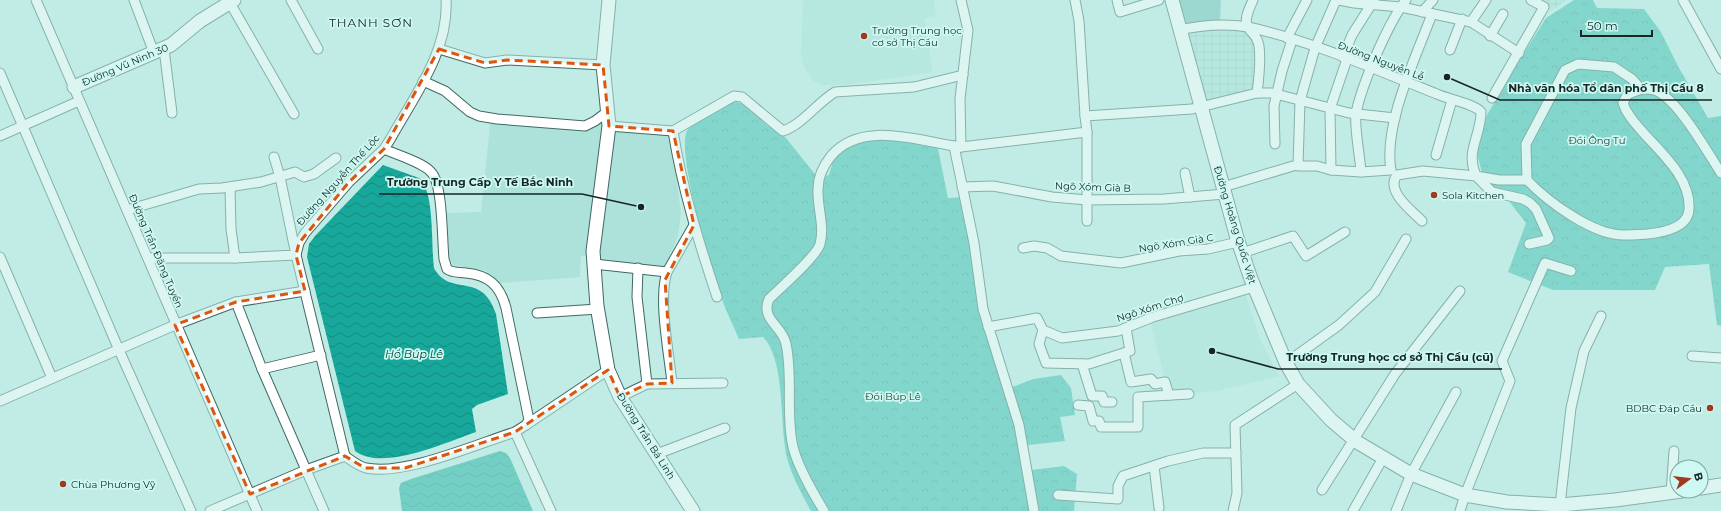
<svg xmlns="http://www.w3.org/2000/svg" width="1721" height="511" viewBox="0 0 1721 511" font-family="Montserrat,sans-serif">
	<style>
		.built { fill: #ade2da }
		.industrial { fill: url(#industrial-grid) }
		.green { fill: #73bfb5 }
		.forest { fill: url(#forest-crowns) }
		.water { fill: url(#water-waves) }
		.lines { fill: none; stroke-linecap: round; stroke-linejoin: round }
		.street-casing { stroke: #416964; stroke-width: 11 }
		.secondary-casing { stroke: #416964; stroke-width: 15 }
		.street { stroke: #fff; stroke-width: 9 }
		.secondary { stroke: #fff; stroke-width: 13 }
		.marked { fill: none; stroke: #dd560d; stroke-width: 3; stroke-dasharray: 8 5; stroke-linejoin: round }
		.poi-dot { fill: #a1391e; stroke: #cdf9f2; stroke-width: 1.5 }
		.labels { text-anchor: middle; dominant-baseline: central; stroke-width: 3.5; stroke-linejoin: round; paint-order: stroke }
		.poi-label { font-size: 10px; fill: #152624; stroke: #cdf9f2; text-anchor: start }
		.street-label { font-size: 10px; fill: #152624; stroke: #cdf9f2 }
		.park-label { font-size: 10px; fill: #1f3532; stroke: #cdf9f2 }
		.water-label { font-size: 11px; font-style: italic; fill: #07423d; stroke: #cdf9f2 }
		.quarter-label { font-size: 12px; letter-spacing: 1px; fill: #152624; stroke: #cdf9f2 }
		.leader { fill: none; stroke: #152624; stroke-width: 1.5 }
		.callout-dot { fill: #152624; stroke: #cdf9f2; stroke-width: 1.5 }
		.callout-label { font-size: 11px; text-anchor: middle; font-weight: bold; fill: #152624; stroke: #cdf9f2; stroke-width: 3.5; stroke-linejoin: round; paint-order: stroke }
	</style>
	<defs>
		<pattern id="industrial-grid" width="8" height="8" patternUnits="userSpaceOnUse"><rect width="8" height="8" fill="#ade2da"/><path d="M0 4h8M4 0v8" fill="none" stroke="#94c2bb"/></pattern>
		<pattern id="forest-crowns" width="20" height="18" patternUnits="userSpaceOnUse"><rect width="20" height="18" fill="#39bbae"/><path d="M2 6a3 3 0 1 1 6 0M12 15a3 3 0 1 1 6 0" fill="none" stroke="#2f988d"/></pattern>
		<pattern id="water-waves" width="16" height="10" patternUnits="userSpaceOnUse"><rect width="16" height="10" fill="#18a89b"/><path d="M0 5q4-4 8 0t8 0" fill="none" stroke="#14897e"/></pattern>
	</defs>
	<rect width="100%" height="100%" fill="#c0ece5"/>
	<g class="built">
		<path d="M801 0H934L936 16 924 18 933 72 846 85H824L813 81 804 67 801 55 803 1Z"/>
		<path d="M491 116 606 124 591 255 581 256 580 277 501 283 484 270 453 265 449 257 447 213 481 212Z"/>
		<path d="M613 131 671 134 681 213 678 236 665 269 599 262Z"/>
		<path d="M1245 293 1260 339 1279 376 1218 391 1169 395 1150 321Z"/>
	</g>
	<g class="industrial">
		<path d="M1543 0H1566L1551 11Z"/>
		<path d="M1219 27 1249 31 1256 40 1258 57 1254 93 1206 104 1187 33Z"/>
	</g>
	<path class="green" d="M1179 0H1221L1220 21 1185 26Z"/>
	<g class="forest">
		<path d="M1574 0H1593L1597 8 1644 9 1661 32 1679 68 1708 118 1721 116V326L1717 325 1709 264 1665 267 1655 290H1553L1508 272 1526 223 1508 200 1483 176 1477 154 1487 115 1511 74 1546 18Z"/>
		<path d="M733 102 741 103 768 126 786 138 818 178 829 175 835 154 847 144 871 131 936 139 948 198 965 197 982 307 1010 388 1033 379 1061 375 1071 388 1075 415 1060 417 1065 441 1019 446 1023 471 1064 466 1077 474 1074 511H811C802 494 792 477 787 458 779 425 786 360 763 337L739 339C733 325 726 311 721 297 711 271 676 151 687 131 690 124 725 107 733 102Z"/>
	</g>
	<g class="water">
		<path d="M383 165 419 178C435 190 431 247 434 268 450 298 482 270 496 314L508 394 477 405 472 409 476 432C447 442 382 472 355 451L307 257 309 244 315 236Z"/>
		<path d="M500 451 506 453 510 458 533 511H402L399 488 401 483 411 479Z"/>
	</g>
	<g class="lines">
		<g class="street-casing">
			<g id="street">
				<path d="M36 0 257 511"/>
				<path d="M134 0 154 53"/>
				<path d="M291 0 318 49"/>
				<path d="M961 0 968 30 960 99 961 147 1087 132 1085 116 1192 109 1257 93H1272L1349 113 1395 118"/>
				<path d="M1075 0 1079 21 1085 116"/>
				<path d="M1117 0 1120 12 1159 0"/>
				<path d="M1253 0C1250 7 1243 20 1248 27 1252 35 1257 34 1259 46 1261 61 1259 78 1257 93"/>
				<path d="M1336 0 1315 48 1300 101 1298 166H1317L1331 170 1361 172 1391 170C1383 125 1416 57 1432 14"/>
				<path d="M1339 0 1354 3 1401 7 1471 22 1519 53"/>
				<path d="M1683 0 1721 69"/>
				<path d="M230 3 294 114"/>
				<path d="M1422 12 1433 0"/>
				<path d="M1471 22 1486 0"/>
				<path d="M1179 30C1202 25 1225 23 1248 27 1313 41 1376 70 1437 94 1447 99 1475 104 1481 112 1481 136 1465 151 1476 176L1499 180H1527"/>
				<path d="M1490 36 1503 14"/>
				<path d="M1287 38 1307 0"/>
				<path d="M164 49 172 113"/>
				<path d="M439 49 485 63 507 60 603 65"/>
				<path d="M1450 50 1462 19"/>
				<path d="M1343 57 1352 35 1374 0"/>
				<path d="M0 73 119 350 191 511"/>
				<path d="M423 81 445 91 470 112 479 116 497 119 585 126 595 121 607 112"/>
				<path d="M1641 89 1632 79 1614 67 1578 64 1565 70 1526 144 1527 180C1548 202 1594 236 1625 235 1643 235 1688 234 1689 209 1691 177 1659 151 1640 129 1633 121 1626 113 1623 103L1627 95C1635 91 1644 87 1654 90 1677 97 1707 152 1721 173"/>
				<path d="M1492 98 1544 7 1531 0"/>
				<path d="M609 126 673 131 734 96 742 97 783 131C803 124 817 103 835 92L914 87 963 75"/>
				<path d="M673 131C682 188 699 243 717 297"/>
				<path d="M1087 132V221"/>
				<path d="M0 136 79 101"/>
				<path d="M1275 144 1274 106 1282 71 1292 40"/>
				<path d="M954 146 974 243 983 309 1019 425 1034 511"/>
				<path d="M384 149C397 155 422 162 431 172 443 183 442 240 444 259L447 269C452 273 459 272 466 273 488 275 500 285 506 308L529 420 526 425 515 432C477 444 404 476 366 468 358 466 352 461 345 456L296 255 299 243 305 233 349 182 384 149 391 138C415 95 449 50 446 0"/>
				<path d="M1436 155 1452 100"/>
				<path d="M1331 170 1330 109 1347 59"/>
				<path d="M1361 172C1360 156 1354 127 1356 113 1362 84 1388 23 1406 0"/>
				<path d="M1185 173 1190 197"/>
				<path d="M230 187 231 229 235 258"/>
				<path d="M962 187 993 186 1052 197 1087 200 1164 199 1225 194"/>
				<path d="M1223 187 1293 166"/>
				<path d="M127 210 199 189 222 188 261 182 295 172 304 177 314 174 336 158"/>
				<path d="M1422 221C1412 211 1385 191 1397 175L1423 171 1476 176 1492 192 1523 199 1530 203 1536 209 1549 238 1547 240 1529 244"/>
				<path d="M1023 248 1034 246 1047 248 1061 256 1121 263 1179 251 1208 249 1238 242"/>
				<path d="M1242 253 1293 236 1306 256 1345 232"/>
				<path d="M0 257 52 378"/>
				<path d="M148 258H235L296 255 280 177 274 157"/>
				<path d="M594 264 667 272"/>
				<path d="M638 268 637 297 647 384"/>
				<path d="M236 302 262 369 324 511"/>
				<path d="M537 313 598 309"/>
				<path d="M988 327 1037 318 1043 330 1062 338 1118 331 1153 317 1254 287"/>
				<path d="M1043 330 1039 344 1046 363 1089 364 1130 351 1126 328"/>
				<path d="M1124 353 1131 382 1151 379 1155 384 1165 382 1169 395"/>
				<path d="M1692 356 1721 358"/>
				<path d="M1286 363 1339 325 1375 292 1406 239"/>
				<path d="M1082 364 1092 396H1102L1104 402H1112"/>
				<path d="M262 369 321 355"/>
				<path d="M672 383C669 353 658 299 667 272L694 225"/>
				<path d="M620 397 647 384 723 383"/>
				<path d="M0 401 175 325 236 302 305 291"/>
				<path d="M1078 405 1089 406 1093 421H1099L1101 427H1138V397L1189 394"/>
				<path d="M526 425 608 370"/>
				<path d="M515 432 551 511"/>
				<path d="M657 454 725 428"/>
				<path d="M1154 466 1159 508"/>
				<path d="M1322 490 1395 374 1460 291"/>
				<path d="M1671 493 1674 451"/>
				<path d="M1058 495 1118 499V486L1123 476 1168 461 1203 453H1236"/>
				<path d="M1560 505 1571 408 1584 351 1601 316"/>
				<path d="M210 511 306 470 345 456"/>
				<path d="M824 511C813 493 795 462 792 442 786 410 793 376 786 344 783 326 760 320 769 299 780 288 817 256 820 244 825 226 817 207 818 189 818 176 823 166 831 156 862 119 920 142 961 147"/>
				<path d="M1233 511 1237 493 1235 425 1298 384"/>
				<path d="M1353 511 1383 458"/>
				<path d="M1396 511 1411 474 1456 392"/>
				<path d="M1460 511 1465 495 1510 381 1502 361 1545 263 1571 271"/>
			</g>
		</g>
		<g class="secondary-casing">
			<g id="secondary">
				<path d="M609 0 603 65 609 126 593 251 597 306 608 370 620 397 693 511"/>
				<path d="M1172 0 1237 238 1251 279 1286 363 1298 384 1331 420 1357 442 1411 474 1465 495 1507 502 1560 505 1615 500 1682 491"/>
				<path d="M74 87 171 45 200 21 234 0"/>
				<path d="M1701 488 1721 485"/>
			</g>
		</g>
		<use href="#street" class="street"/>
		<use href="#secondary" class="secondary"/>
	</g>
	<path d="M0 0H1721V511H0ZM439 49 485 63 507 60 603 65 609 126 673 131 694 225 665 280 672 383 647 384 620 397 608 370 515 432 405 468H365L345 456 250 494 175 325 236 302 305 291 296 255 299 243 349 182 384 149Z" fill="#c0ece5" fill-opacity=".55" fill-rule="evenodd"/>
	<path class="marked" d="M439 49 485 63 507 60 603 65 609 126 673 131 694 225 665 280 672 383 647 384 620 397 608 370 515 432 405 468H365L345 456 250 494 175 325 236 302 305 291 296 255 299 243 349 182 384 149Z"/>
	<g class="poi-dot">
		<circle cx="864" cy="36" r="4"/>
		<circle cx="1434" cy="195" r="4"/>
		<circle cx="1710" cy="408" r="4"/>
		<circle cx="63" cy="484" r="4"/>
	</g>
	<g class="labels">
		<g class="poi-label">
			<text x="872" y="30">Trường Trung học<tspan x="872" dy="12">cơ sở Thị Cầu</tspan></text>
			<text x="1442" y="195">Sola Kitchen</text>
			<text x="1702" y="408" text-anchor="end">BDBC Đáp Cầu</text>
			<text x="71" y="484">Chùa Phương Vỹ</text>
		</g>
		<g class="street-label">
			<text transform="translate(1381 61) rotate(21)">Đường Nguyễn Lễ</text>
			<text transform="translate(125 65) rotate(-23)">Đường Vũ Ninh 30</text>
			<text transform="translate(338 180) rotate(-48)">Đường Nguyễn Thế Lộc</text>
			<text transform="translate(1093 187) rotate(2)">Ngõ Xóm Già B</text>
			<text transform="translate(1235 225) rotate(73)">Đường Hoàng Quốc Việt</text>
			<text transform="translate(1176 243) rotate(-9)">Ngõ Xóm Già C</text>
			<text transform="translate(156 251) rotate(67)">Đường Trần Đăng Tuyển</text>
			<text transform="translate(1150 308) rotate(-18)">Ngõ Xóm Chợ</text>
			<text transform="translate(646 436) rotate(58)">Đường Trần Bá Linh</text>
		</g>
		<g class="park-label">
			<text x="1597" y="140">Đồi Ông Tư</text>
			<text x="893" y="396">Đồi Búp Lê</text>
		</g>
		<g class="water-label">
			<text x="414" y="354">Hồ Búp Lê</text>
		</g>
		<g class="quarter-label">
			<text x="371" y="22">THANH SƠN</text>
		</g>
	</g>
	<path class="leader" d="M1447 77L1500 100H1712M641 207L582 194H379M1212 351L1278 369H1502"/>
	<g class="callout-dot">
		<circle cx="1447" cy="77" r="4"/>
		<circle cx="641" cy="207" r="4"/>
		<circle cx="1212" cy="351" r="4"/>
	</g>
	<g class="callout-label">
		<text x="1606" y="92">Nhà văn hóa Tổ dân phố Thị Cầu 8</text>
		<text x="480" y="186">Trường Trung Cấp Y Tế Bắc Ninh</text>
		<text x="1390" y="361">Trường Trung học cơ sở Thị Cầu (cũ)</text>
	</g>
	<g transform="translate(1689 479) rotate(75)"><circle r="19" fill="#cdf9f2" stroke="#83a5a0"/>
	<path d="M0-3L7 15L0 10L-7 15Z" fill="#a1391e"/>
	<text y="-6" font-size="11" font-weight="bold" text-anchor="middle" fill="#152624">B</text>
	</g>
	<path d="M1581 30v6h71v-6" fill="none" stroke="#152624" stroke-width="2"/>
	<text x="1587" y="30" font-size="12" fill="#152624" stroke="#cdf9f2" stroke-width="3" paint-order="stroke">50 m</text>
</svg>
